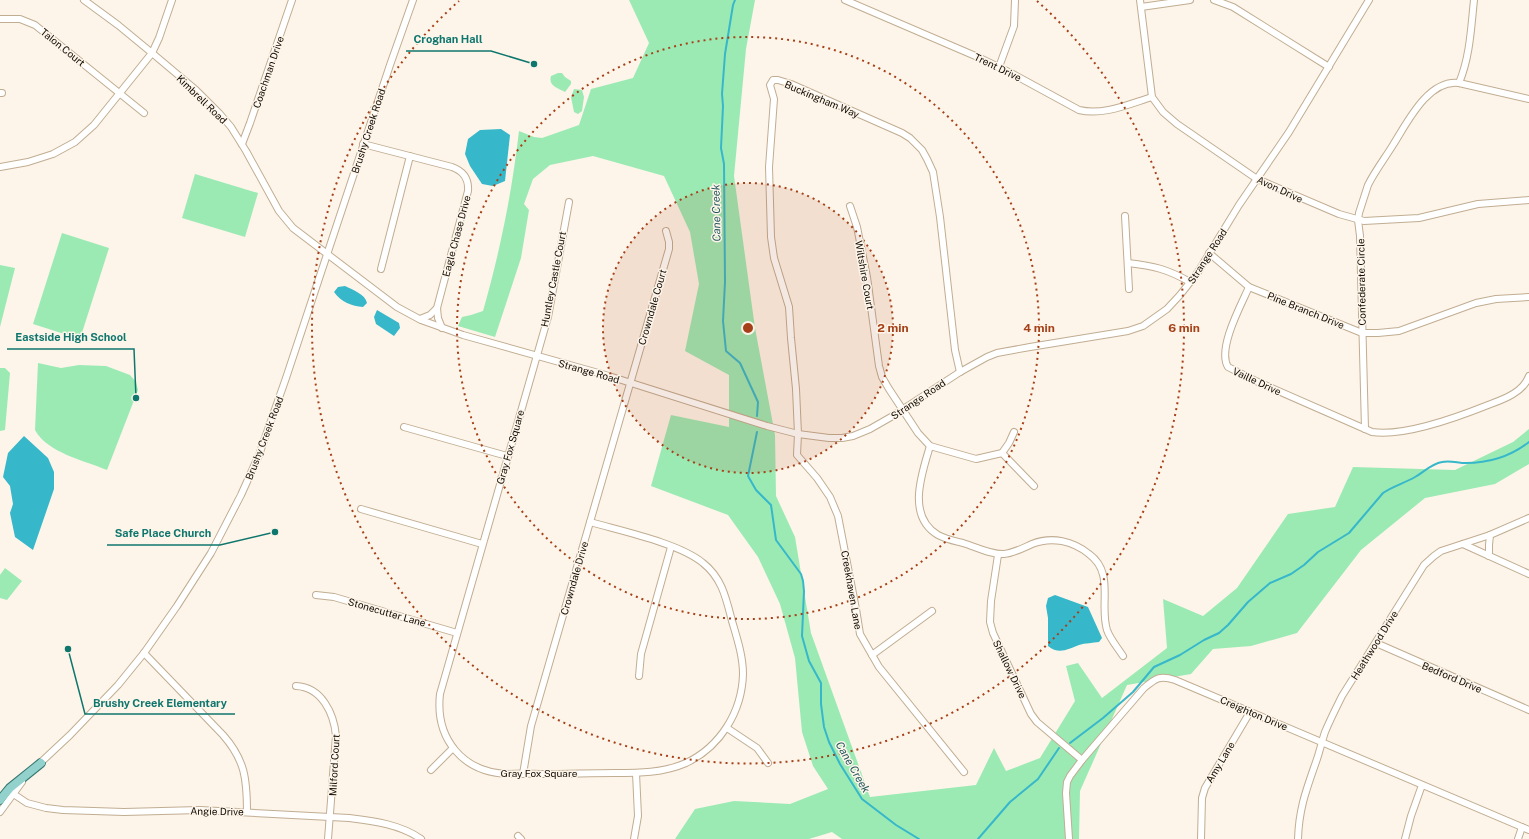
<svg xmlns="http://www.w3.org/2000/svg" width="1529" height="839" viewBox="0 0 1529 839" font-family="'Public Sans',sans-serif">
	<style>
		.green { fill: #9beab4 }
		.water { fill: #37b7ca }
		.lines { fill: none; stroke-linecap: round; stroke-linejoin: round }
		.stream { stroke: #37b7ca; stroke-width: 2 }
		.minor-casing { stroke: #c1ad92; stroke-width: 8 }
		.major-casing { stroke: #367870; stroke-width: 10 }
		.minor { stroke: #fff; stroke-width: 6 }
		.major { stroke: #92d1cc; stroke-width: 8 }
		.ring { fill: none; stroke: #a64018; stroke-width: 2; stroke-dasharray: 2 4 }
		.labels { text-anchor: middle; dominant-baseline: central; stroke-width: 3; stroke-linejoin: round; paint-order: stroke }
		.street-label { font-size: 10px; fill: #120b03; stroke: #fdf5e9 }
		.water-label { font-size: 11px; font-style: italic; fill: #245860; stroke: #fdf5e9 }
		.centre { fill: #a64018; stroke: #fdf5e9; stroke-width: 2 }
		.ring-label { font-size: 12px; text-anchor: middle; font-weight: bold; fill: #a64018; stroke: #fdf5e9; stroke-width: 3; stroke-linejoin: round; paint-order: stroke }
		.leader { fill: none; stroke: #0f766e; stroke-width: 1.5 }
		.callout-dot { fill: #0f766e; stroke: #fdf5e9; stroke-width: 1.5 }
		.callout-label { font-size: 11px; text-anchor: middle; font-weight: bold; fill: #0f766e; stroke: #fdf5e9; stroke-width: 3; stroke-linejoin: round; paint-order: stroke }
	</style>
	<rect width="100%" height="100%" fill="#fdf5e9"/>
	<g class="green">
		<path d="M629 0H755L746 49 734 176 755 328 775 435 776 496 795 537 811 633 870 797 976 785 994 748 1006 771 1040 758 1075 701 1066 666 1078 663 1102 698 1167 648 1163 599 1203 616 1237 588 1288 514 1335 507 1353 467 1455 470 1513 442 1529 429V464L1495 484 1425 498 1361 550 1297 633 1251 646 1213 649 1191 674 1127 685 1080 791 1079 839H842L832 832 809 839H675L695 809 734 801 790 804 828 789 813 766 802 732 795 658 780 604 758 557 728 515 651 486 671 415 729 427V375L685 351 699 284 690 232 664 176 593 156 550 165 533 179 524 204 529 210 521 258 495 337 458 326 462 317 471 315 483 311C500 252 512 192 519 131L534 137 542 138 579 125 591 89 633 78 649 43Z"/>
		<path d="M558 73H562L565 77 571 81V84L565 92C558 88 548 86 551 76Z"/>
		<path d="M574 89 582 90 584 97 582 111 578 114 574 112 571 97Z"/>
		<path d="M195 174 258 193 245 237 182 218Z"/>
		<path d="M62 233 109 248 80 339 33 324Z"/>
		<path d="M0 265 15 268 0 327Z"/>
		<path d="M38 363 61 368 79 365 106 366 130 375 136 382 138 390 107 470C83 460 48 453 35 430Z"/>
		<path d="M0 368H5L10 373 5 430 0 431Z"/>
		<path d="M5 568 22 581 7 600 0 598V575Z"/>
	</g>
	<g class="water">
		<path d="M501 129 510 135 505 181 493 186 482 184 470 166 465 154 468 139 480 130Z"/>
		<path d="M345 286C353 290 365 294 367 303L363 307C352 306 341 302 334 292L338 287Z"/>
		<path d="M377 310 399 323 400 328 394 336 376 324 374 317Z"/>
		<path d="M24 436 48 458 54 472V489L33 550 15 537 10 513 13 504 10 486 3 477 8 453Z"/>
		<path d="M1055 595 1088 607 1102 638 1099 642C1093 643 1085 643 1079 645 1068 649 1059 655 1048 646V618L1046 606 1048 598Z"/>
	</g>
	<g class="lines">
		<g class="stream">
			<path d="M735 0 733 5 725 54 722 94 723 106 721 148 724 164 725 282 723 321 726 351 740 363 758 402 757 416"/>
			<path d="M757 432 748 476 756 490 771 505 776 540 801 574 803 581 804 591 802 636 809 661 821 683V704L824 727 829 742 840 764 862 799 896 825 919 839"/>
			<path d="M1070 743 1103 718 1133 692 1154 667 1180 655 1204 640 1219 633 1228 625 1248 602 1270 583 1291 574 1304 565 1318 552 1349 533 1383 493C1393 486 1405 483 1415 477 1424 472 1431 464 1442 462 1450 460 1458 463 1466 463 1489 463 1511 456 1529 442"/>
			<path d="M978 839 1010 802 1038 779 1059 748"/>
		</g>
		<g class="minor-casing">
			<g id="minor">
				<path d="M84 0 118 25 152 53 196 90 219 113 231 127 246 151 279 211 293 228 397 307 421 320 463 335 609 376 767 426 798 434 829 438H842L853 436 870 429 891 417 960 372 987 357 997 353 1030 347 1128 331 1143 326 1167 309 1180 295 1198 272 1239 205 1289 132 1369 0"/>
				<path d="M845 0 980 58 1011 73 1079 110C1103 116 1129 104 1152 97"/>
				<path d="M1140 0 1152 97 1163 112 1177 124 1257 179 1339 214 1364 221 1419 218 1478 204 1529 200"/>
				<path d="M1214 0 1233 7 1329 67"/>
				<path d="M1141 7 1190 0"/>
				<path d="M0 19H20L35 25 144 113"/>
				<path d="M999 67 1014 26 1015 0"/>
				<path d="M1459 83C1470 57 1471 28 1474 0"/>
				<path d="M0 93H2"/>
				<path d="M242 144 250 123 292 0"/>
				<path d="M363 144 452 167C463 171 469 178 468 191L437 308 438 318 442 328"/>
				<path d="M0 167 28 162 53 154 75 142 94 125 152 53 159 38 172 0"/>
				<path d="M569 202 548 317 440 694C435 739 463 773 509 774 521 773 533 774 545 774 568 774 591 773 614 773 639 773 663 773 686 763 720 747 742 712 743 674 743 656 737 638 732 621 726 598 722 578 703 563 679 543 621 531 590 522"/>
				<path d="M850 206 857 227 867 277 879 366 882 377 889 389 918 433 930 446 976 459 1002 453 1009 443 1014 432"/>
				<path d="M1125 216 1129 289"/>
				<path d="M1209 253 1249 287 1362 333H1378L1399 331 1476 303 1496 299 1529 297"/>
				<path d="M1128 263C1154 266 1167 269 1190 282"/>
				<path d="M381 269 410 156"/>
				<path d="M1249 287C1241 305 1217 349 1228 367L1258 382 1372 432C1404 437 1458 417 1488 405 1496 402 1505 399 1513 394 1520 390 1526 384 1529 376"/>
				<path d="M420 319 430 315 437 308"/>
				<path d="M960 372 955 350 940 217 933 172 927 159 922 150 910 138 902 133 791 84 778 80H773L770 85 774 99 769 167 771 237 774 258 789 307 791 338 796 389 798 434 797 455 817 478 830 497 838 516 856 609 860 634 879 667 964 772"/>
				<path d="M404 427 507 456"/>
				<path d="M1365 429 1360 236 1358 220 1359 213 1368 185C1375 171 1385 158 1393 145 1407 123 1428 79 1459 83L1529 99"/>
				<path d="M930 446C922 473 906 516 938 535 945 539 955 541 963 543 976 547 991 555 1004 554 1014 553 1023 548 1032 544 1052 536 1073 541 1089 554 1115 573 1099 604 1107 630 1110 639 1118 648 1123 656"/>
				<path d="M1002 453 1034 486"/>
				<path d="M361 509 482 544"/>
				<path d="M1463 544 1529 574"/>
				<path d="M998 555 991 601 990 622 993 633 1031 714 1037 722 1082 760"/>
				<path d="M1489 556V545L1490 535"/>
				<path d="M316 595 334 597 457 633"/>
				<path d="M1376 643 1529 710"/>
				<path d="M144 653 223 735C245 760 247 779 247 812"/>
				<path d="M872 655 932 611"/>
				<path d="M639 676 641 654 671 547"/>
				<path d="M296 686C322 687 334 714 336 736L328 839"/>
				<path d="M727 728 757 748 768 763"/>
				<path d="M38 765 70 735 118 685 144 653 177 606 211 553 241 495 259 455 286 378 390 65 413 0"/>
				<path d="M431 770 453 748"/>
				<path d="M523 774 531 726 669 249V242L666 231"/>
				<path d="M12 793 27 803 46 808 63 810 124 812 200 810 349 818C373 821 400 824 421 839"/>
				<path d="M0 812 22 782"/>
				<path d="M518 836 521 839"/>
				<path d="M634 839 638 816 636 773"/>
				<path d="M1069 839 1066 793 1067 782 1070 776 1082 760 1144 688C1156 678 1160 675 1175 680L1529 830"/>
				<path d="M1201 839 1202 798 1205 788 1250 712"/>
				<path d="M1298 839C1299 807 1307 788 1317 759 1320 750 1322 741 1325 732 1330 720 1336 708 1342 696L1424 565 1434 556 1441 551 1490 535 1529 518"/>
				<path d="M1405 839 1411 816 1422 785"/>
				<path d="M1518 839 1522 827"/>
			</g>
		</g>
		<g class="major-casing">
			<path id="major" d="M0 800 10 788 41 763"/>
		</g>
		<use href="#minor" class="minor"/>
		<use href="#major" class="major"/>
	</g>
	<circle cx="748" cy="328" r="145" fill="#a64018" fill-opacity=".12"/>
	<g class="ring">
		<circle cx="748" cy="328" r="145"/>
		<circle cx="748" cy="328" r="291"/>
		<path d="M1037 1A436 436 0 1 1 459 1"/>
	</g>
	<g class="labels">
		<g class="street-label">
			<text transform="translate(63 47) rotate(39)">Talon Court</text>
			<text transform="translate(998 67) rotate(26)">Trent Drive</text>
			<text transform="translate(268 72) rotate(-71)">Coachman Drive</text>
			<text transform="translate(202 99) rotate(44)">Kimbrell Road</text>
			<text transform="translate(822 99) rotate(23)">Buckingham Way</text>
			<text transform="translate(368 131) rotate(-72)">Brushy Creek Road</text>
			<text transform="translate(1280 189) rotate(25)">Avon Drive</text>
			<text transform="translate(456 236) rotate(-75)">Eagle Chase Drive</text>
			<text transform="translate(1207 256) rotate(-57)">Strange Road</text>
			<text transform="translate(865 275) rotate(80)">Wiltshire Court</text>
			<text transform="translate(553 279) rotate(-79)">Huntley Castle Court</text>
			<text transform="translate(1361 282) rotate(-91)">Confederate Circle</text>
			<text transform="translate(652 307) rotate(-74)">Crowndale Court</text>
			<text transform="translate(1306 310) rotate(22)">Pine Branch Drive</text>
			<text transform="translate(589 371) rotate(16)">Strange Road</text>
			<text transform="translate(1257 381) rotate(25)">Vaille Drive</text>
			<text transform="translate(918 399) rotate(-34)">Strange Road</text>
			<text transform="translate(264 438) rotate(-69)">Brushy Creek Road</text>
			<text transform="translate(510 447) rotate(-74)">Gray Fox Square</text>
			<text transform="translate(574 578) rotate(-74)">Crowndale Drive</text>
			<text transform="translate(852 590) rotate(80)">Creekhaven Lane</text>
			<text transform="translate(387 612) rotate(16)">Stonecutter Lane</text>
			<text transform="translate(1374 645) rotate(-58)">Heathwood Drive</text>
			<text transform="translate(1010 669) rotate(64)">Shallow Drive</text>
			<text transform="translate(1452 677) rotate(23)">Bedford Drive</text>
			<text transform="translate(1254 713) rotate(23)">Creighton Drive</text>
			<text transform="translate(1220 762) rotate(-59)">Amy Lane</text>
			<text transform="translate(334 765) rotate(-87)">Milford Court</text>
			<text x="539" y="773">Gray Fox Square</text>
			<text transform="translate(217 811) rotate(1)">Angie Drive</text>
		</g>
		<g class="water-label">
			<text transform="translate(716 213) rotate(-91)">Cane Creek</text>
			<text transform="translate(853 767) rotate(60)">Cane Creek</text>
		</g>
	</g>
	<circle cx="748" cy="328" r="6" class="centre"/>
	<g class="ring-label">
		<text x="893" y="332">2 min</text>
		<text x="1039" y="332">4 min</text>
		<text x="1184" y="332">6 min</text>
	</g>
	<path class="leader" d="M534 64L491 51H406M136 398L134 349H7M275 532L220 545H107M68 649L85 714H235"/>
	<g class="callout-dot">
		<circle cx="534" cy="64" r="4"/>
		<circle cx="136" cy="398" r="4"/>
		<circle cx="275" cy="532" r="4"/>
		<circle cx="68" cy="649" r="4"/>
	</g>
	<g class="callout-label">
		<text x="448" y="43">Croghan Hall</text>
		<text x="71" y="341">Eastside High School</text>
		<text x="163" y="537">Safe Place Church</text>
		<text x="160" y="707">Brushy Creek Elementary</text>
	</g>
</svg>
